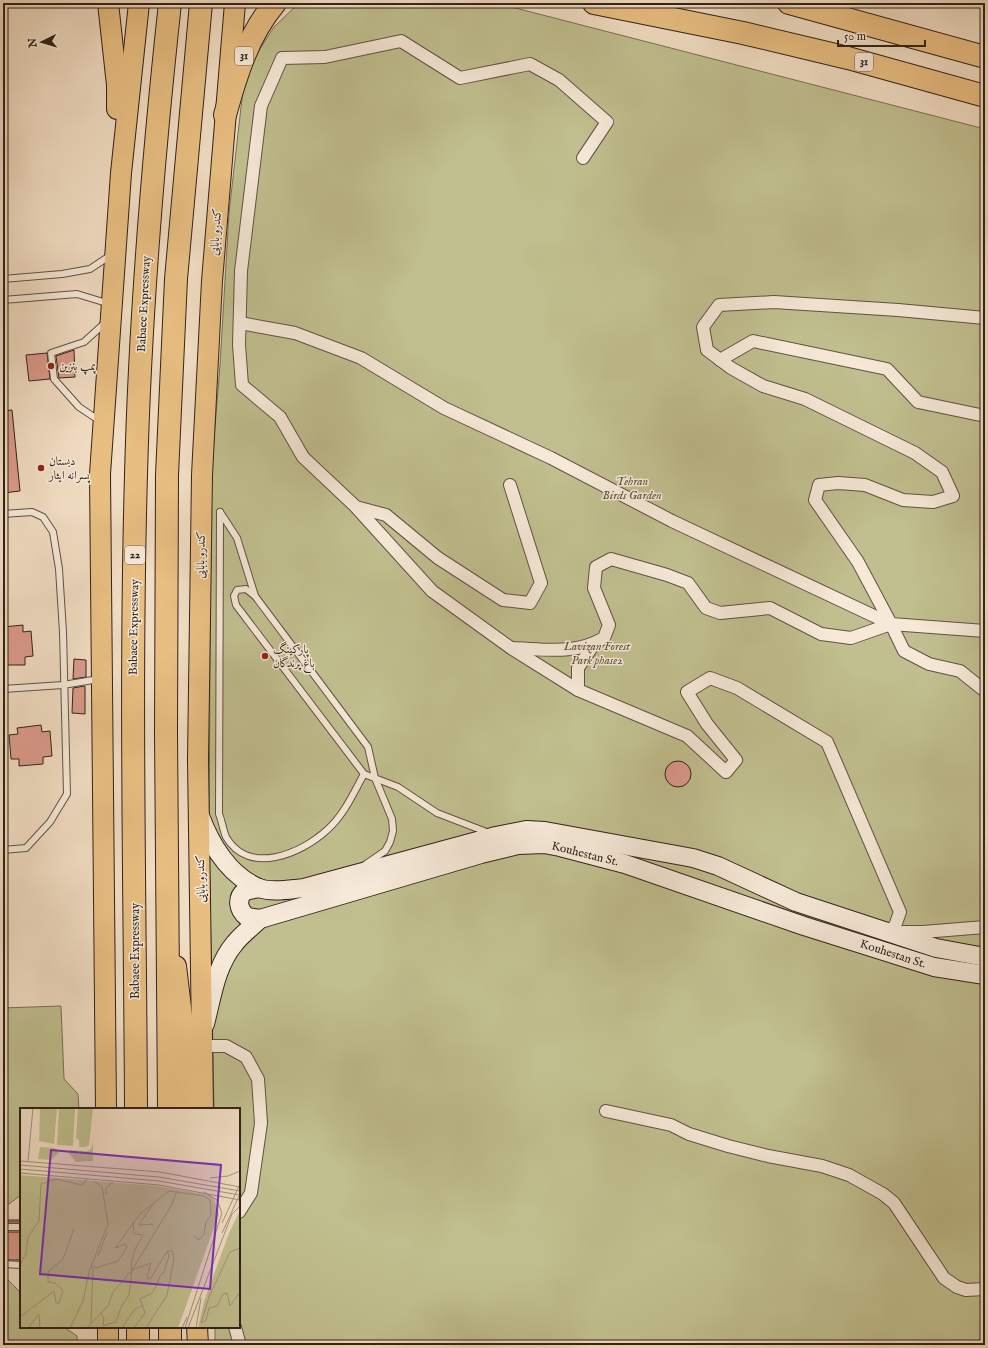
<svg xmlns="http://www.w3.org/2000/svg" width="988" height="1348" viewBox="0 0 988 1348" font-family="'IM FELL English',Amiri,serif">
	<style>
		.green { fill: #c1bf8f; stroke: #797054 }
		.building { fill: #db9b8c; stroke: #312219 }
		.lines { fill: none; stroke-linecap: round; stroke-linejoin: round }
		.lane-casing { stroke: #615144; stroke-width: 8 }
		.street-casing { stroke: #615144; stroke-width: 14 }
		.secondary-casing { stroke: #312219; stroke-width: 20 }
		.primary-casing { stroke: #312219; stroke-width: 22 }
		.highway-casing { stroke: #312219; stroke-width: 24 }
		.lane { stroke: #f6e9d8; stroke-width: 6 }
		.street { stroke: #f6e9d8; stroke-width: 12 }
		.secondary { stroke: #f6e9d8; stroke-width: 18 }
		.primary { stroke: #e8be82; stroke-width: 20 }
		.highway { stroke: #e8be82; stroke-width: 22 }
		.poi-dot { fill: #8f2418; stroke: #f6e9d8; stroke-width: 1.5 }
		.labels { text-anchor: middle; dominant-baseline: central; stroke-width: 3; stroke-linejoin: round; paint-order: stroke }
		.shield { fill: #f6e9d8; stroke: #6c5e52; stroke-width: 1 }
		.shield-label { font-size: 11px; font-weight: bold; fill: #312219 }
		.street-label { font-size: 12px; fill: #312219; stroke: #f6e9d8 }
		.poi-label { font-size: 12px; fill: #312219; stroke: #f6e9d8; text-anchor: start }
		.park-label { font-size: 12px; font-style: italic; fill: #5c513c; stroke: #f6e9d8 }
		.inset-road { fill: none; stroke: #a4927f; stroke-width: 1 }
		.view { fill: #7b2cbf; fill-opacity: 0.15; stroke: #7b2cbf; stroke-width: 2 }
		.inset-edge { fill: none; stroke: #312219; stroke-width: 2 }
	</style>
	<rect width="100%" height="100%" fill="#f1ddc3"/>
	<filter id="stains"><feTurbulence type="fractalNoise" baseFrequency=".005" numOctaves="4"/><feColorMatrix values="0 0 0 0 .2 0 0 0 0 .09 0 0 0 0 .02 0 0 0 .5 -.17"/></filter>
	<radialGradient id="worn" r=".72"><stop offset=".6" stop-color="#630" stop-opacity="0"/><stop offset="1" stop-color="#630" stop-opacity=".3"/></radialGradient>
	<g class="green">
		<path d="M299 3H496L985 129V1345H215V1327H239V1109H214L209 846 211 476 220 365 229 213 245 72 274 27Z"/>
		<path d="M61 1006 64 1079 78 1094 79 1109H21V1195L9 1204 3 1203V1008Z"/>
		<path d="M5 1277 21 1293V1327H64L77 1336V1345H3V1281Z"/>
	</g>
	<g class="building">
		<path d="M74 350 75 377 59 378 56 356Z"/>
		<path d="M47 353 50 379 29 381 26 355Z"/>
		<path d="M12 410 20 491 3 493V411Z"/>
		<path d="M23 625V632L31 631 33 656 25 657V665H3V627Z"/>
		<path d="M74 659 86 660V677L73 679Z"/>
		<path d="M85 686V714L72 713 73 688Z"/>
		<path d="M41 725 42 732 50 731 52 756 43 757V764L19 766V759H11L9 735 18 734 17 728Z"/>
		<circle cx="678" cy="774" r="13"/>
		<rect x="3" y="1220" width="18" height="2"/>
		<path d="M3 1232H21V1260H4Z"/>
	</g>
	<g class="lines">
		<g class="lane-casing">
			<g id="lane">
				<path d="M3 279 62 274 90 269 111 255"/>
				<path d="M3 300 77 294 110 304"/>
				<path d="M100 421 79 407 54 379 51 353 84 342 105 323"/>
				<path d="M220 512 219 814C222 821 223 830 226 837 249 876 301 854 327 830 344 815 353 794 364 774"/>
				<path d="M220 512 237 538 255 596 368 747 375 778 392 819 393 831 390 842 385 851 366 864"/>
				<path d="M3 514 32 512 43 517 53 532 59 569 63 632 67 794 50 822 26 848 3 850"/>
				<path d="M255 596 246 589 237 590 234 596 236 605 364 774 398 787 437 813 489 833"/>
				<path d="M3 689 63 685 99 679"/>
				<path d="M3 1227H21"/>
				<path d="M3 1264 21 1265"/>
			</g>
		</g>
		<g class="street-casing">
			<g id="street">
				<path d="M583 158 607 122 559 80 530 64 460 78 401 41 325 57 282 58 261 106 241 271 239 345 242 385 280 417 303 457 355 506 432 591 511 648 578 690 687 736 726 772 736 760 707 724 687 692 710 678 737 688 827 742 900 912 895 926 886 932"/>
				<path d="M985 318 898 310 774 302 719 305 703 327 707 350 731 368 763 386 805 399 915 453 942 472 953 496 933 502 903 500 865 485 838 483 819 485 815 500 858 562 891 624 985 631"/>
				<path d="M240 323 295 333 361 358 444 408 551 458 672 521 891 624 904 651 929 664 960 671 985 691"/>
				<path d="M720 360 753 341 887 369 918 402 985 416"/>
				<path d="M356 507 386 515 438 558 503 600 530 603 541 583 510 485"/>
				<path d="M512 648C545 649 575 655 604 638L609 625 594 588 596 567 611 559 667 575 688 583 706 608 720 613 770 608 821 634 851 638 891 624"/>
				<path d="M578 690V668L594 644"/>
				<path d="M902 932H923L985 927"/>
				<path d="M203 1046H226L246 1057 258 1079 261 1123 251 1193 239 1212"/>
				<path d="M606 1111 671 1125 689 1134 728 1146 768 1156 822 1166 849 1175 883 1194 894 1203 944 1278 957 1287 966 1290 985 1289"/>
				<path d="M235 1327 240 1345"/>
			</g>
		</g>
		<g class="secondary-casing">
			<g id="secondary">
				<path d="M200 816C211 845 228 875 259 888 272 893 291 889 304 888L496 836 526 830 545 831 693 858 718 866 796 902 936 948 985 957"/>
				<path d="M259 888 245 891C236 898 238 910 247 917L260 919"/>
				<path d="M205 1024C212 997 216 965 235 943 242 934 252 927 260 919L481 854 518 845 544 844 560 847 625 864 804 926 934 967 985 975"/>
			</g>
		</g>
		<g class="primary-casing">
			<g id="primary">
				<path d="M108 3 117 85V109"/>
				<path d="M176 966 184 1033 187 1109"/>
				<path d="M106 1109 100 474 121 173 139 3"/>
				<path d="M203 1109 198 760 202 475 212 281 235 3"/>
				<path d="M108 1327V1345"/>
				<path d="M197 1327 198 1345"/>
			</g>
		</g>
		<g class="highway-casing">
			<g id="highway">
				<path d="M594 3 743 33 848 58 985 96"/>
				<path d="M789 3 985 57"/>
				<path d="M225 115C236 75 248 35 275 3"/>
				<path d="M136 1109C135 898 130 686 136 475 140 317 153 159 170 3"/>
				<path d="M169 1109 166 732 167 475 176 279 201 3"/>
				<path d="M138 1327V1345"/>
				<path d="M170 1327V1345"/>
			</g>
		</g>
		<use href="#lane" class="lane"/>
		<use href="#street" class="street"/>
		<use href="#secondary" class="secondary"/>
		<use href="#primary" class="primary"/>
		<use href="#highway" class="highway"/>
	</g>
	<g class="poi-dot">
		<circle cx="51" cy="366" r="4"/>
		<circle cx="41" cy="468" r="4"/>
		<circle cx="265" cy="656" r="4"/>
	</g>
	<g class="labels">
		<g class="shield">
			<rect x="235" y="47" width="18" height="18" rx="3"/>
			<rect x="855" y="53" width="18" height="18" rx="3"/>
			<rect x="125" y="546" width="20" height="18" rx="3"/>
		</g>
		<g class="shield-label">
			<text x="244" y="56">31</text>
			<text x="864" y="62">31</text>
			<text x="135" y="555">22</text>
		</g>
		<g class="street-label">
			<text transform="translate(216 232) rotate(-86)">کندرو بابایی</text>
			<text transform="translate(144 304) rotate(-87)">Babaee Expressway</text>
			<text transform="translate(201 555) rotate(-89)">کندرو بابایی</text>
			<text transform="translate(134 627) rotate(-89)">Babaee Expressway</text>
			<text transform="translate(585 854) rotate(14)">Kouhestan St.</text>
			<text transform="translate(201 879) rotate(-91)">کندرو بابایی</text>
			<text transform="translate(135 951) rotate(-90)">Babaee Expressway</text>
			<text transform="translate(893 954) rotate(18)">Kouhestan St.</text>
		</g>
		<g class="poi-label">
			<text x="59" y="366">پمپ بنزین</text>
			<text x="49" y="461">دبستان<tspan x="49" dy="14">پسرانه ایثار</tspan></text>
			<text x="273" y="649">پارکینگ<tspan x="273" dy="14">باغ پرندگان</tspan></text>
		</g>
		<g class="park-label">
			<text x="632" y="481">Tehran<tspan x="632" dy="14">Birds Garden</tspan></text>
			<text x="597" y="646">Lavizan Forest<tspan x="597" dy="14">Park phase2</tspan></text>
		</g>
	</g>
	<g transform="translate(20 1108)">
		<rect width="220" height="220" fill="#f1ddc3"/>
		<path d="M20 0H37L34 36 19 33ZM39 0H55L53 38 37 37ZM58 0H73L69 37 66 39H59V32L56 30ZM73 34V53L56 54 49 45 50 42 67 43 71 41ZM20 39 34 40 40 43 31 52 18 51ZM0 67 138 78 189 87 194 91 199 106 158 220H0ZM220 102V220H178L184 194 209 125Z" fill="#c1bf8f"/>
		<path class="inset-road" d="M0 53 140 64 220 79M8 53 13 0M0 57 139 69 220 83M0 61 139 73 220 87M0 65 139 77 220 92M190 70 208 68 220 63M86 87V80L93 74M133 96 119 117 134 116M202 115 220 76M202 125 220 86M220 140 210 144 189 189 181 215 186 212 189 200 197 198 203 186 207 185 210 198 220 184M78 148 87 125M0 157 6 145 8 129 19 113 21 76 36 71 62 77 67 71M112 162 111 157 115 141 123 127 114 126 113 114M81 205 88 198 93 184 112 162 151 98 157 83M0 209 34 183 36 195H39L43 182 35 175 28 174V164L43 151 54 121M71 215 73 158 76 160 98 153 107 139 106 136 95 140 121 105 149 83 184 88 190 92 191 107 186 114 184 126 179 132 174 128M8 220 19 206 20 220M50 220 63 193 69 164 88 116 82 79 74 73M67 220 81 205 84 211 83 218 96 214 101 199 109 187 112 162 131 155 127 169 128 171 131 170 146 145 152 142 154 151 147 187 126 220M102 220 114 202 123 197M114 220 125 205 120 191 132 185 137 177 140 168 144 164 149 148 147 143M162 220 167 209M165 220 202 105 197 92 184 84M168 220 212 106 220 98M176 220 181 190M220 220V204"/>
		<path class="view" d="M31 42 201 57 190 181 20 166Z"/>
		<rect width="220" height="220" class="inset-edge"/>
	</g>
	<rect width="988" height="1348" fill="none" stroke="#f1ddc3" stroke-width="16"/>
	<rect x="4" y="4" width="980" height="1340" fill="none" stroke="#312219" stroke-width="2"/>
	<rect x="8" y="8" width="972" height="1332" fill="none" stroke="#312219"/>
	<g transform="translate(42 42) rotate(265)" stroke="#f6e9d8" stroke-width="3" paint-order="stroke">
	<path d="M0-3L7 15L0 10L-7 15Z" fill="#312219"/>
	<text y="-6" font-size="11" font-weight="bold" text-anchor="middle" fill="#312219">N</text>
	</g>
	<path d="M838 40v6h87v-6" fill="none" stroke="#312219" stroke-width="2"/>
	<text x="844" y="40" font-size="12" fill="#312219" stroke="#f6e9d8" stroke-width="3" paint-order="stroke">50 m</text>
	<rect width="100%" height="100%" filter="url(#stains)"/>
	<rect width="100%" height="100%" fill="url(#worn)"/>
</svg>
